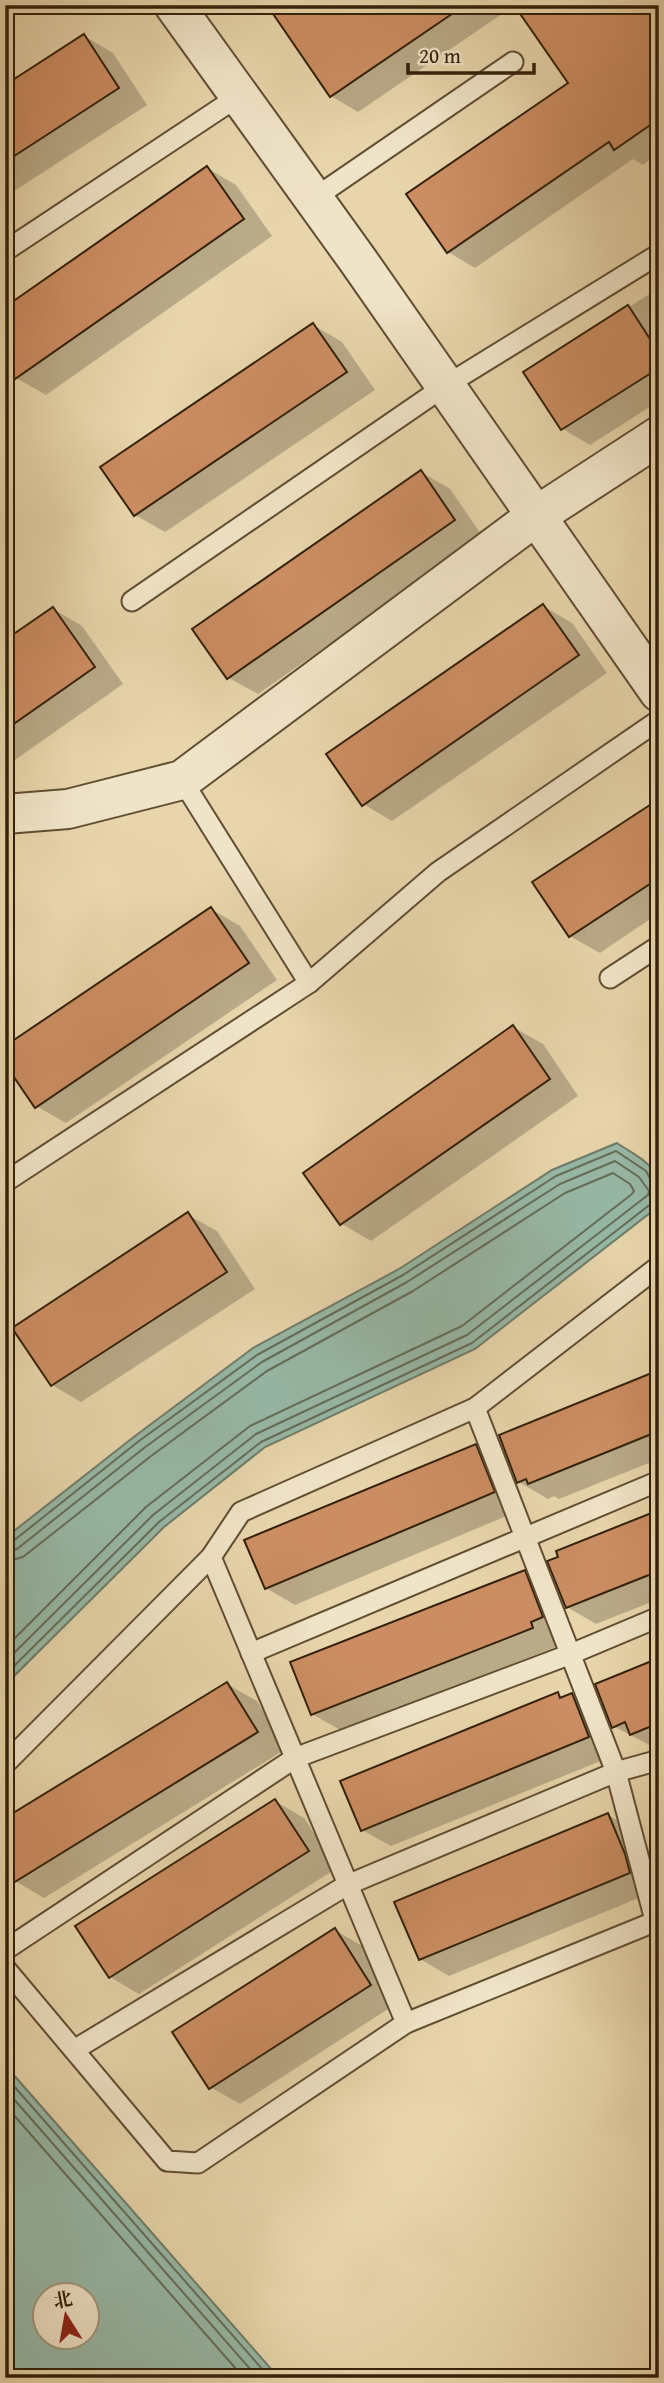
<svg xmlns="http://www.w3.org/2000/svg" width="664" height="2383" viewBox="0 0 664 2383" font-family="'Gentium Book Plus','Noto Serif SC',serif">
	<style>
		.water { fill: #97b9a8; stroke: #6f7c69; stroke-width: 2; fill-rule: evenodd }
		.shadow { fill: #0003 }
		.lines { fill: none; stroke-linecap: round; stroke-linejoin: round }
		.shore { stroke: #646d59; stroke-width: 2 }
		.building { fill: #cc8d62; stroke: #32210a; stroke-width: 2 }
		.lane-casing { stroke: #604e32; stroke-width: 23 }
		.street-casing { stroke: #604e32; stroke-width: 42 }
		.lane { stroke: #f0e4c8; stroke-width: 19 }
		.street { stroke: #f0e4c8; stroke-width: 38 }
	</style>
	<rect width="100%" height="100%" fill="#e8d5ab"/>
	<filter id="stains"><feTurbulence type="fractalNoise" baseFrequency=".00286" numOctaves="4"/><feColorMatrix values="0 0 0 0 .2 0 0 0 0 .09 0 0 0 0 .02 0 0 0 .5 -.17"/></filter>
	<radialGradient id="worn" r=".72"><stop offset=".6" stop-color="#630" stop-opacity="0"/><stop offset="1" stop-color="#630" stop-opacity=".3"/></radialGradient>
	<g class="water">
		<path d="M617 1143C650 1165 659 1164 659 1206L475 1349 265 1447 164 1527 5 1685V1538L135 1436 253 1348 399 1269 552 1170Z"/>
		<path d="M5 2065 279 2378H5ZM46 2296H88V2338H46Z"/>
	</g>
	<g class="shadow">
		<path d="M269 5H515L358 112 331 96Z"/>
		<path d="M659 5V153L643 165 633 159 475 268 448 252 570 83Z"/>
		<path d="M84 36 113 53 147 105 5 197V87Z"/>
		<path d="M207 168 236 185 272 236 46 395 16 378Z"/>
		<path d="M659 288V401L590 445 563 429 526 372Z"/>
		<path d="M313 325 342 342 375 390 165 532 135 515Z"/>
		<path d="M421 472 450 489 483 537 258 694 229 678Z"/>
		<path d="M659 547V563L651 552Z"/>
		<path d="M543 606 572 623 607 673 392 821 363 804Z"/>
		<path d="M53 609 82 626 123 684 5 767V642Z"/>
		<path d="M659 801V913L600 953 570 936Z"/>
		<path d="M211 909 240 926 277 980 66 1123 36 1106Z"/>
		<path d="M513 1027 543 1044 578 1096 371 1241 342 1224 305 1173Z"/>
		<path d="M188 1215 217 1231 255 1289 81 1402 52 1385Z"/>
		<path d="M659 1372V1459L559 1499 554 1496 548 1499 519 1482Z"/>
		<path d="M476 1446 505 1463 523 1509 295 1605 266 1588Z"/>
		<path d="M659 1512V1599L596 1624 567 1607Z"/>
		<path d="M525 1572 554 1589 561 1645 342 1731 312 1714Z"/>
		<path d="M659 1660V1750L613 1726Z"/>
		<path d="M227 1684 257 1701 286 1749 44 1898 15 1881Z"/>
		<path d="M558 1694 565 1698 572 1695 601 1712 618 1754 391 1846 362 1830Z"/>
		<path d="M275 1801 304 1818 337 1868 139 1994 110 1977Z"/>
		<path d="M608 1815 637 1832 658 1890 449 1976 420 1959Z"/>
		<path d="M335 1930 364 1947 399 2002 240 2104 210 2087Z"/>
	</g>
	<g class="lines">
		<g class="shore">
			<path d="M5 1543 12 1542 139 1441 257 1355 403 1275 556 1176 616 1151 646 1171 652 1182 659 1183"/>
			<path d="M5 1552 17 1549 144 1448 262 1362 407 1282 560 1184 615 1161 639 1177 649 1191 648 1195 467 1335 256 1434 153 1515 5 1662"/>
			<path d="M5 1562 23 1557 151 1456 267 1371 413 1291 565 1193 613 1173 630 1184 634 1191 632 1194 462 1326 250 1426 146 1507 5 1648"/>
			<path d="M5 1675 159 1522 261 1442 472 1343 652 1203 659 1201"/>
			<path d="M5 2076 270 2378"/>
			<path d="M5 2089 258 2378"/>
			<path d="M5 2105 244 2378"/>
		</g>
	</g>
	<g class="building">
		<path d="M267 5H465L330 97Z"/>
		<path d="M514 5H659V119L614 150 609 142 447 253 406 194 568 83Z"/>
		<path d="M84 34 119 88 5 162V85Z"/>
		<path d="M207 166 244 219 5 386V307Z"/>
		<path d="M628 305 659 353V368L561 430 523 372Z"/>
		<path d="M313 323 347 372 134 516 100 467Z"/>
		<path d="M421 470 455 520 227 679 192 629Z"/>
		<path d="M543 604 579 655 362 806 326 754Z"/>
		<path d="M53 607 95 667 5 730V640Z"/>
		<path d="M659 799V878L569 937 532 882Z"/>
		<path d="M211 907 249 963 35 1108 5 1064V1046Z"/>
		<path d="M513 1025 550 1079 340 1225 303 1173Z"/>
		<path d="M188 1212 227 1272 51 1386 12 1328Z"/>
		<path d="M659 1370V1431L528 1484 526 1479 517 1483 499 1435Z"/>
		<path d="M476 1444 495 1492 265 1589 244 1540Z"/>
		<path d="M659 1510V1571L566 1608 547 1561 558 1557 556 1551Z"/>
		<path d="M525 1570 543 1617 531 1622 533 1628 311 1715 290 1662Z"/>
		<path d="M659 1658V1723L630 1735 625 1722 612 1728 595 1684Z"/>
		<path d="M227 1682 258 1732 5 1888V1818Z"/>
		<path d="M558 1692 560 1698 572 1693 589 1737 361 1831 340 1781Z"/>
		<path d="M275 1799 309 1851 109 1978 75 1926Z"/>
		<path d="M608 1813 625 1854 630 1873 419 1960 394 1902Z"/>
		<path d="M335 1928 371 1985 209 2089 172 2032Z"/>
	</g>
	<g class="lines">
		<g class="lane-casing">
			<g id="lane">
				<path d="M313 199 513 62"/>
				<path d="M5 251 239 96"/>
				<path d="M132 601 445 386 659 254"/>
				<path d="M182 780 309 983"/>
				<path d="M610 978 659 946"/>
				<path d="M5 1182 309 983 438 872 659 720"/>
				<path d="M475 1408 616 1772 655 1920"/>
				<path d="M211 1557 406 2023"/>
				<path d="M251 1653 659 1481"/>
				<path d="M5 1764 211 1557 241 1512 475 1408 659 1266"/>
				<path d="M5 1950 295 1758 571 1654 659 1617"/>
				<path d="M5 1968 167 2161 198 2163 406 2023 659 1920"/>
				<path d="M74 2050 347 1885 616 1772 659 1760"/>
			</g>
		</g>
		<g class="street-casing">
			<g id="street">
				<path d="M174 5 357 259 659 692"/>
				<path d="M5 814 68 809 182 780 536 516 659 436"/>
			</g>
		</g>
		<use href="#lane" class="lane"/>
		<use href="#street" class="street"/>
	</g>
	<rect width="664" height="2383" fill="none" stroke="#e8d5ab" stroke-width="28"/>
	<rect x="7" y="7" width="650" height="2369" fill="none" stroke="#32210a" stroke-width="3.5"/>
	<rect x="14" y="14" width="636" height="2355" fill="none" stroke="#32210a" stroke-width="2"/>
	<g transform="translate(66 2316) rotate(349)"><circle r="33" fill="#f0e4c8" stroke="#a4967c" stroke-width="2"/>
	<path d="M0-5L12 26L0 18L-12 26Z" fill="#8f2418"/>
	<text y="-10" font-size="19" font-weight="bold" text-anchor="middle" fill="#32210a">北</text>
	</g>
	<path d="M408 63v10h126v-10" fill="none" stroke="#32210a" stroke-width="3.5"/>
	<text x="419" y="63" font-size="21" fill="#32210a" stroke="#f0e4c8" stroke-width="5" paint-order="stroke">20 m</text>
	<rect width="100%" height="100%" filter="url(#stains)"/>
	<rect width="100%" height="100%" fill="url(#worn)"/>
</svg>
